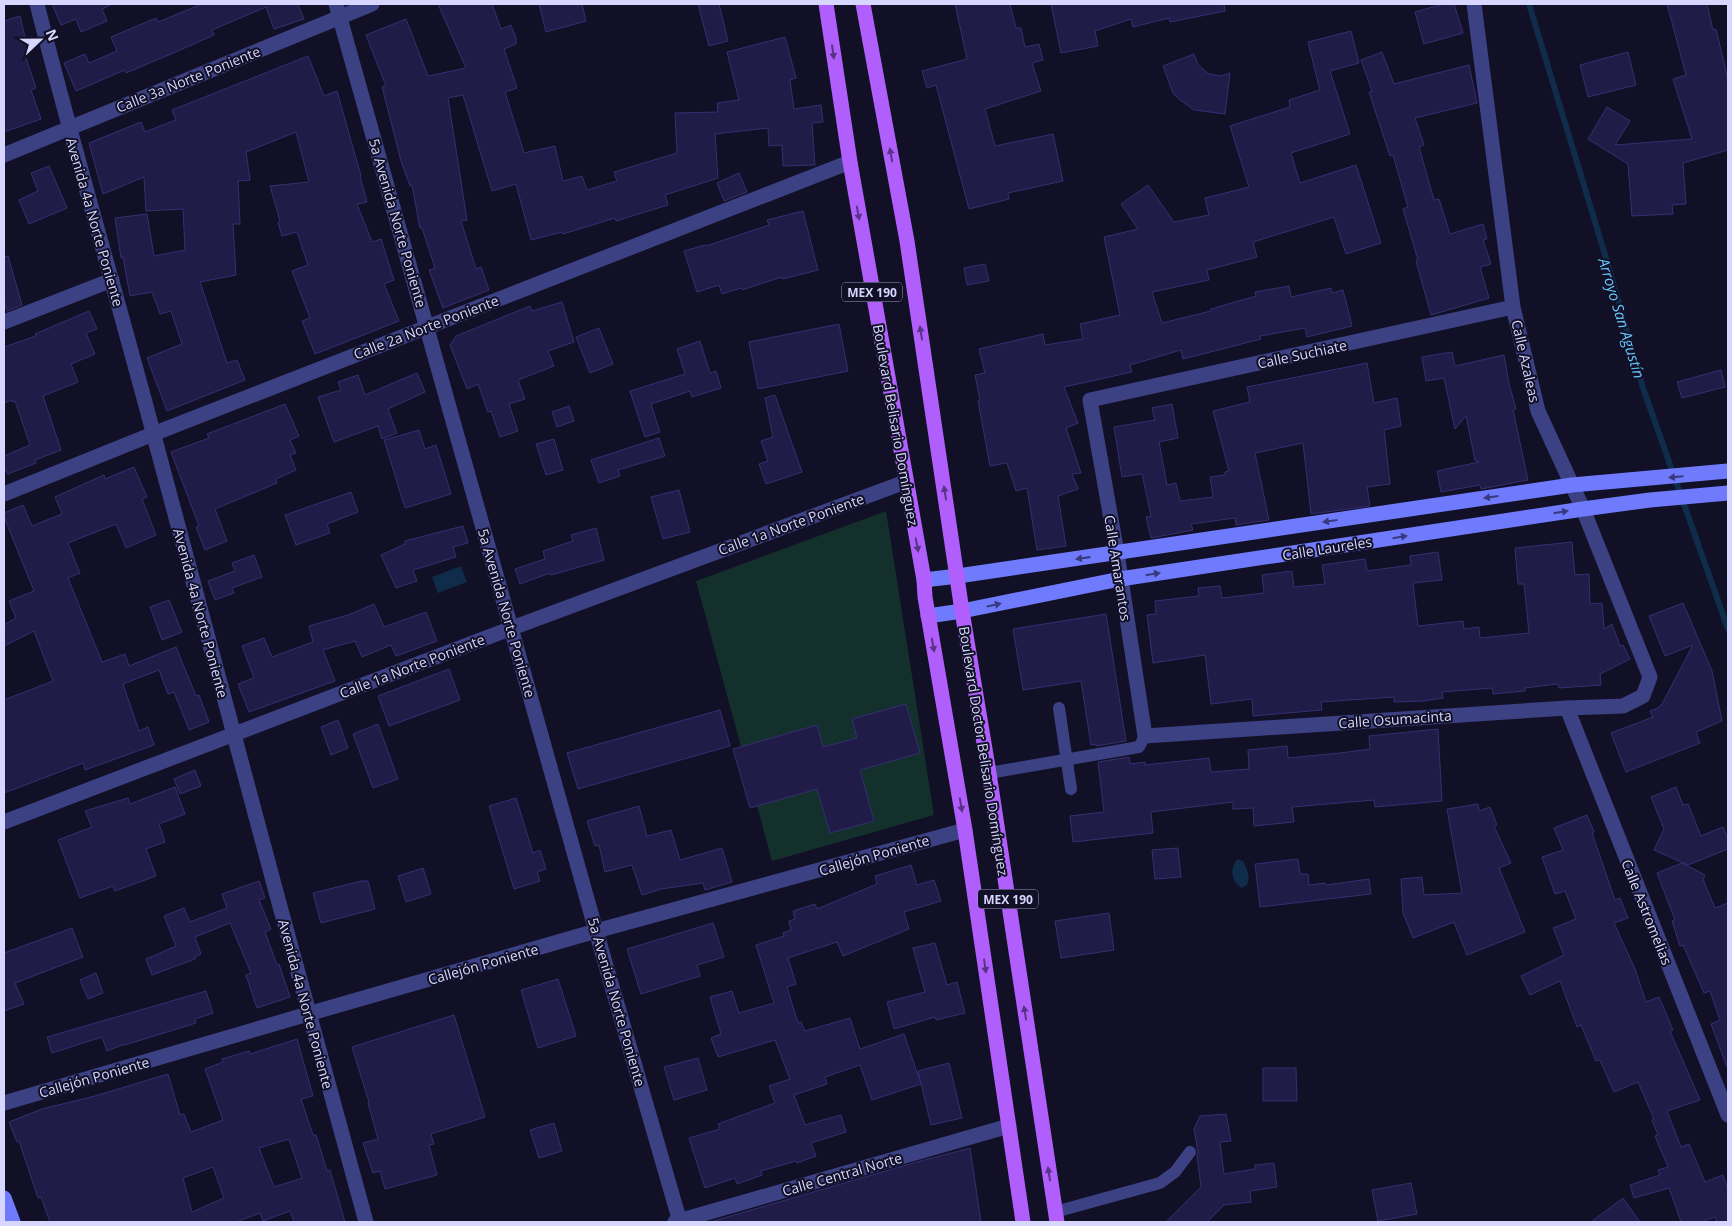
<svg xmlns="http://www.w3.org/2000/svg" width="1732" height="1226" viewBox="0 0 1732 1226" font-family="'Open Sans',sans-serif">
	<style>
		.green { fill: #13302c }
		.water { fill: #0f2c4b }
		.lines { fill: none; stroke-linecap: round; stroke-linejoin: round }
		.stream { stroke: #0f2c4b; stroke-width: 6 }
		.building { fill: #201c47; stroke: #352f72; fill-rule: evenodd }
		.lane { stroke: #3c4184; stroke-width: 12 }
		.street { stroke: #3c4184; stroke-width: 15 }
		.secondary { stroke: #6f7afc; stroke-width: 15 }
		.primary { stroke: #b15ffc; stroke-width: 15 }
		.oneway { fill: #593486 }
		.oneway2 { fill: #373a7c }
		.labels { text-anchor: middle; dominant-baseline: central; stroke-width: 4; stroke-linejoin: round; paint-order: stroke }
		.shield { fill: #111026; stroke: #9b9bbd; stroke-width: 1 }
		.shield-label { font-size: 12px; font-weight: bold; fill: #d6d6fe }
		.street-label { font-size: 14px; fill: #d6d6fe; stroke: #111026 }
		.water-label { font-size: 15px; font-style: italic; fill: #66c6fc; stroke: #111026 }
	</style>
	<rect width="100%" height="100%" fill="#111026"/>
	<path class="green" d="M886 511 934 815 772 861 696 581Z"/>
	<g class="water">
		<path d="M461 566 467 582 438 593 432 577Z"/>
		<path d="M1238 859 1243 861C1247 870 1251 875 1247 885L1242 888C1231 882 1229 867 1238 859Z"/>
	</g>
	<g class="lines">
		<path class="stream" d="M1529 4 1609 268 1643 388 1728 629"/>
	</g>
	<g class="building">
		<path d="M52 4H112L102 9 107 21 81 32 76 19 61 25Z"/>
		<path d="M202 4H298L304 19 274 29 266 7 212 30 214 35 171 54 126 73 125 70 76 91 64 63 85 54 89 63 117 51 111 37 156 18 158 22Z"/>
		<path d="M438 4H492L501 29 511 25 516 38V44L504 49 517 88 505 92 524 153 555 146 563 181 582 176 587 190 617 181 614 172 677 153 675 113 718 112 717 103 739 100 727 52 785 37 796 78 790 80 794 109 821 105 823 122 812 123 815 165 783 166 782 145 769 146 768 128 715 134 718 178 665 195 668 205 616 221 615 218 563 234 562 232 531 240 516 184 492 191 463 95 448 98 467 220 461 221 476 269 481 267 489 290 443 308 429 270 435 268 422 228H420L412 185 410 186 401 161 388 110 382 87 386 86 366 35 406 19 428 76 466 68Z"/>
		<path d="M539 4H582L586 21 546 32Z"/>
		<path d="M698 4H719L728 41 709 46Z"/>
		<path d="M955 4H1010L1016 28H1021L1025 47 1039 44 1043 60 1032 63 1041 91 985 109 995 146 1053 134 1063 181 1008 193 1009 199 969 209 936 85 927 88 922 71 967 59Z"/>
		<path d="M1051 4H1224L1225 11 1170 22 1169 18 1133 27 1131 19 1095 31 1098 46 1061 53Z"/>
		<path d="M1443 4H1454L1463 33 1424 44 1415 12Z"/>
		<path d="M1667 4H1707L1713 30 1716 29 1728 80V150L1683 163 1686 204 1672 205 1673 214 1632 216 1628 164 1588 139 1607 107 1630 121 1615 145 1692 139 1673 79 1686 75Z"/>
		<path d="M20 16 29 54 25 55 36 88 31 90 41 119 4 132V21Z"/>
		<path d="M1351 31 1359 63 1330 71 1350 134 1291 153 1300 183 1356 165 1381 243 1346 254 1334 217 1253 242 1257 257 1207 270 1209 280 1152 292 1162 323 1211 311V309L1256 296 1255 292 1289 286 1291 297 1331 288 1332 293 1343 290 1352 326 1307 337 1305 328 1260 336 1261 339 1183 359 1181 350 1130 365 1132 372 1064 387 1078 423 1066 428 1081 473 1072 474 1078 489 1058 496 1066 546 1037 550 1027 488 1016 491 1007 463 990 466 978 401 980 400 975 375 985 373 979 349 1043 334 1045 345 1083 339 1080 324 1120 315 1104 237 1138 229 1121 204 1148 185 1174 222 1209 215 1205 198 1249 187 1230 126 1290 107 1289 100 1320 90 1308 42Z"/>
		<path d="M1382 52 1394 84 1469 65 1477 103 1415 118 1424 145 1419 147 1434 200 1439 199 1450 234 1483 224 1487 239 1483 240 1491 264 1480 267 1489 298 1431 315 1416 261 1418 260 1403 209 1408 207 1393 155 1390 156 1369 92 1372 91 1361 60Z"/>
		<path d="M1628 52 1636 85 1588 97 1580 65Z"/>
		<path d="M1194 54 1198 65 1209 74 1221 76 1230 73 1225 114 1194 110 1180 100 1173 93 1163 66Z"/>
		<path d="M308 56 324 96 337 91 361 176H360L367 202 357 204 372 242 381 239 394 280 384 284 399 321 315 354 302 321 310 318 292 271 308 265 297 232 282 236 278 222 280 221 270 186 309 182 296 132 246 152 250 180 238 181 240 224H233L236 275 200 282 227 363 237 360 245 380 167 411 147 358 182 344 171 311 160 314 152 292 130 296 123 257 121 258 115 218 147 214 154 256 185 250 183 209 146 211 144 177 103 194 89 143 141 122 145 132 176 120 172 110Z"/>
		<path d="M49 166 67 208 29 224 19 200 38 191 31 173Z"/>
		<path d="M739 173 747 192 724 201 717 183Z"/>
		<path d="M803 211 818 270 783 279 782 277 742 290 741 288 722 294 719 285 697 292 684 251 705 245 706 246 769 225 767 220Z"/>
		<path d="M8 256 22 305 7 311 4 300V257Z"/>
		<path d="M985 264 989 281 967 285 964 268Z"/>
		<path d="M562 302 574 342 548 351 554 366 518 380 525 399 509 404 518 431 500 437 491 411 488 412 478 384 467 389 450 345 456 336 530 306 532 311Z"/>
		<path d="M89 311 97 329 86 333 95 354 71 364 78 382 43 396 61 450 35 460 36 463 8 474 6 470 4 471V456L30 445 15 401 12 402V400L4 403V347L36 336 35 334Z"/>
		<path d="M839 324 848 371 758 389 749 342Z"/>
		<path d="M599 328 613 364 590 373 576 337Z"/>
		<path d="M700 341 710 373 716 371 721 388 692 397 690 391 651 404 660 432 645 437 630 391 685 374 677 349Z"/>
		<path d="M1452 352 1455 366 1504 355 1509 384 1516 409 1513 410 1528 480 1481 489 1480 485 1441 492 1437 471 1479 462 1475 460 1466 416 1455 429 1444 378 1426 381 1422 357Z"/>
		<path d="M1367 363 1374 403 1397 398 1401 426 1384 430 1390 484 1367 487 1370 506 1311 514 1303 443 1255 453 1269 520 1236 525 1235 518 1191 524 1193 530 1151 538 1146 517 1151 516 1142 474 1122 477 1114 427 1155 420 1152 408 1172 404 1178 438 1159 442 1167 485 1176 483 1180 501 1213 497 1210 477 1225 475V472L1229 471 1213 411 1250 402 1247 387Z"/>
		<path d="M1721 370 1725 387 1682 398 1677 382Z"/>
		<path d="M417 373 425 392 388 409 397 433 382 439 378 426 334 442 318 397 341 390 338 382 358 375 365 395Z"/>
		<path d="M775 395 802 472 766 484 759 464 768 461 761 441 773 437 765 398Z"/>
		<path d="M285 404 299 436 290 440 296 453 290 455 296 470 276 479 277 483 215 509 227 541 205 550 196 527 199 526 171 452 209 438 207 434Z"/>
		<path d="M569 406 574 421 557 427 552 412Z"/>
		<path d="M419 430 425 449 436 445 451 494 405 508 384 440Z"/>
		<path d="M659 438 665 456 618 470 620 476 599 483 591 460Z"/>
		<path d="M554 439 563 470 546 475 536 444Z"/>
		<path d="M134 467 147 497 142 499 156 535 126 548 116 524 68 543 80 573 68 578 102 662 125 654 129 666 176 647 196 696 199 695 209 722 189 730 174 692 168 694 159 670 123 684 139 731 148 727 154 745 85 770 83 763 4 793V700L53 681 34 631 4 646V625L16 618 9 601 34 591 4 517V513L23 505 32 526 62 514 55 497 104 475 105 479Z"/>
		<path d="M679 490 690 532 663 539 651 497Z"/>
		<path d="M351 492 358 512 327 524 330 533 296 545 285 515Z"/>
		<path d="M463 526 468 543 453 547 456 557 413 570 417 581 396 588 381 555 405 544V541Z"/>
		<path d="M596 528 604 560 551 575 550 573 520 584 515 569 545 559 543 551 573 541 571 535Z"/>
		<path d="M1572 542 1575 575 1589 574 1590 604 1602 603 1604 629 1612 624 1620 646 1623 645 1630 659 1600 674 1601 685 1559 688 1558 684 1525 688V691L1493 694 1492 688 1442 692 1443 698 1423 701 1394 702V697L1321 702 1322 710 1253 716 1252 699 1211 704 1205 655 1153 663 1147 615 1156 614 1155 601 1199 596 1198 588 1220 586 1222 598 1264 593 1262 575 1292 571 1294 587 1325 584 1322 565 1365 559 1367 571 1411 565 1410 556 1438 552 1442 580 1413 583 1418 626 1463 621 1464 629 1479 627 1480 638 1529 633 1524 584H1518L1515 548Z"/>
		<path d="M254 555 262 577 232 588 234 593 215 600 208 581 235 571 232 563Z"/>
		<path d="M169 600 182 632 162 640 150 607Z"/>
		<path d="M1683 603 1712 671 1722 721 1696 732 1700 743 1626 772 1611 733 1653 717 1650 711 1658 708 1662 704 1693 645 1665 656 1649 616Z"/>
		<path d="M374 604 384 627 426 612 437 641 396 656 391 645 362 657 355 641 323 650 335 681 249 712 238 684 254 678 242 646 264 638 272 657 313 642 309 626 348 615Z"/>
		<path d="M1106 614 1126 741 1096 746V744L1091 745 1081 681 1023 690 1013 629Z"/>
		<path d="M449 669 460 700 389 726 378 696Z"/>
		<path d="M906 704 920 753 860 770 874 821 830 833 817 789 750 808 733 749 817 725 823 747 857 738 852 719Z"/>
		<path d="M720 710 730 746 578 789 567 753Z"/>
		<path d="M338 720 348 748 331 755 321 727Z"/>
		<path d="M378 724 398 779 373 788 353 734Z"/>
		<path d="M1438 729 1442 801 1375 807 1374 800 1292 807 1294 822 1254 826 1253 808 1233 809V802L1151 812 1153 833 1073 842 1070 816 1104 812 1098 762 1129 757 1130 764 1145 762V765L1209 758 1211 772 1249 769 1248 750 1287 746 1288 758 1340 753 1370 749 1369 736Z"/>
		<path d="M195 770 201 786 180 794 174 779Z"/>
		<path d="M175 787 185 814 159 824 165 842 146 849 156 876 115 891 113 886 80 898 58 840 92 827 85 811 128 798 130 804Z"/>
		<path d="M1676 787 1683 805 1688 804 1701 836 1723 827 1728 839V849L1688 865 1654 850 1664 829 1651 797Z"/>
		<path d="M516 798 533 853 540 850 546 869 537 872 540 881 514 889 489 806Z"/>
		<path d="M1478 804 1479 811 1490 807 1497 825 1494 826 1511 863 1499 868 1525 932 1467 955 1454 922 1413 938 1403 913 1401 879 1422 877 1424 895 1462 893 1447 809Z"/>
		<path d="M639 806 647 836 671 830 680 860 722 848 732 882 705 890 703 883 661 889 642 895 632 865 605 872 599 845 595 846 587 821Z"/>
		<path d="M1587 815 1594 832 1592 833 1615 900 1620 898 1628 918 1614 923 1635 969 1646 1002 1659 997 1673 1030 1670 1031 1700 1100 1667 1111 1681 1147 1689 1144 1705 1182 1723 1175 1728 1190V1222H1717L1715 1217 1701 1222H1681L1669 1188 1634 1198 1630 1185 1660 1175 1658 1170 1668 1167 1655 1136 1658 1135 1652 1120 1654 1119 1638 1082 1614 1092 1600 1060 1596 1061 1581 1025 1577 1027 1560 981 1530 995 1521 976 1564 955 1553 928 1576 919 1565 891 1555 894 1542 857 1563 850 1554 828Z"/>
		<path d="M1178 848 1181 877 1155 879 1152 850Z"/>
		<path d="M1298 859 1300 874H1308L1309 885 1325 883 1326 885 1369 879 1371 894 1260 907 1255 864Z"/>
		<path d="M1682 863 1705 875 1703 879 1715 908 1728 903V1066L1727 1067 1711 1024 1720 1020 1710 991 1704 993 1683 945 1680 946 1672 921 1675 920 1657 873Z"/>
		<path d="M911 865 917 885 934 880 941 901 904 912 909 929 843 956 837 942 788 958 796 984 787 987 798 1023 801 1022 805 1031 850 1018 860 1049 904 1034 921 1084 872 1100 860 1065 825 1077 827 1084 794 1095 805 1125 841 1115 846 1132 811 1143 816 1156 797 1163 796 1161 761 1171 762 1175 737 1184 735 1178 705 1188 689 1138 720 1129 718 1124 775 1103 769 1086 790 1079 775 1040 718 1057 711 1038 721 1034 710 997 732 991 739 1013 774 1003 756 945 784 936 783 933 791 930 789 921 795 919 793 911 815 904 817 909 877 884 875 876Z"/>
		<path d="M423 868 431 894 406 902 398 876Z"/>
		<path d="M259 881 265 898 259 900 271 929 265 932 277 965 279 964 290 997 257 1008 246 975 251 973 230 923 195 937 201 954 195 957V959L152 975 146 959 176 946 164 916 184 908 190 922 227 908 222 894Z"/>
		<path d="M361 881H368L375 909 321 923 313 893Z"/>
		<path d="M1109 913 1114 950 1061 958 1055 921Z"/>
		<path d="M713 923 724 957 697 965 700 976 641 994 627 949Z"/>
		<path d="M72 928 83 957 15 983 24 1004 4 1011V953Z"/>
		<path d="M935 943 947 985 957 982 965 1013 936 1020 935 1017 894 1029 887 1002 925 992 913 948Z"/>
		<path d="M96 973 103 993 88 999 80 980Z"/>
		<path d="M558 979 576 1036 538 1048 521 990Z"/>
		<path d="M206 991 213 1013 195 1019 196 1023 125 1045V1044L107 1051 102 1037 52 1053 47 1037Z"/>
		<path d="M454 1015 485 1117 431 1134 434 1144 429 1145 437 1175 385 1189 380 1171 373 1173 363 1143 378 1139 368 1103 369 1102 352 1047Z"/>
		<path d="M297 1039 313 1096 301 1099 313 1135H316L327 1171 330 1170 345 1222H294L290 1211 263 1221 260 1213 236 1222H50L41 1197 38 1198 19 1141 17 1142 9 1122 42 1109 95 1096 168 1074 180 1115 184 1114 191 1132 223 1120 205 1069 223 1062 222 1059 249 1051 250 1054ZM289 1139 302 1178 274 1187 259 1148ZM213 1167 224 1198 192 1212 183 1178Z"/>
		<path d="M698 1058 707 1090 674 1100 664 1067Z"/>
		<path d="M949 1063 962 1118 931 1125 918 1071Z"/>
		<path d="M1263 1068H1296L1297 1101H1263Z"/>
		<path d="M1226 1114 1231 1141 1220 1142 1224 1174 1255 1169V1165L1274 1163 1277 1187 1250 1191 1251 1202 1224 1205 1207 1222H1166L1201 1187 1197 1156 1198 1152 1194 1129 1200 1116Z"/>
		<path d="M554 1123 562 1151 539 1158 530 1130Z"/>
		<path d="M970 1148 981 1222H710L917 1162Z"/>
		<path d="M1411 1183 1417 1214 1378 1221 1372 1190Z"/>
		<path d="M1623 1198 1640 1222H1591Z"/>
	</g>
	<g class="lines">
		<g class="lane">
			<path d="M1059 708 1071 789"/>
			<path d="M989 773 1139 747 1145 736"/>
			<path d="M1055 1212 1160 1183 1175 1172 1190 1152"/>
		</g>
		<g class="street">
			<path d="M37 4C73 147 115 289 153 432 224 696 293 959 366 1222"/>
			<path d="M336 4 596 931 680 1222"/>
			<path d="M1474 4 1513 307 1538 411 1583 509 1650 677 1643 696 1623 706 1567 708 1145 736 1117 553 1090 400 1513 307"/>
			<path d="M4 155 372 4"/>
			<path d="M4 322 112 280"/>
			<path d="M4 494 153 434 850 162"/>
			<path d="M1567 708 1728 1115"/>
			<path d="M4 822 512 628 905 482"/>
			<path d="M4 1103 308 1014 596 931 965 830"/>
			<path d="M675 1222 1009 1126"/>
		</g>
		<g class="secondary">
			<path d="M924 580 958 576 1572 485 1728 471"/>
			<path d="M928 616 962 611 1120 579 1583 509 1650 500 1728 493"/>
			<path d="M4 1198 13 1222"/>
		</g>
		<g class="primary">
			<path d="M826 4 850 162 924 580 925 597 965 830 1023 1222"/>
			<path d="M863 4 907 241 962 611 989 773 1057 1222"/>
		</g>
	</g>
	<defs><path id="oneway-solid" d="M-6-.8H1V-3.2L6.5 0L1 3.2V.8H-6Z" transform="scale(1.25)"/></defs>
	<g class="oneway">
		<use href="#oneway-solid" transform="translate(833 52) rotate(82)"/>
		<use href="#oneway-solid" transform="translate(891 155) rotate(-100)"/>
		<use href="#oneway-solid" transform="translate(858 213) rotate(80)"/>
		<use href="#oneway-solid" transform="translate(921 333) rotate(-99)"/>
		<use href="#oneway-solid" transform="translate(945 493) rotate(-99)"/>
		<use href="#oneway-solid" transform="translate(917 545) rotate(79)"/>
		<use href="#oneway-solid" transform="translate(933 645) rotate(80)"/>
		<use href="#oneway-solid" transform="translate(961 805) rotate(80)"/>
		<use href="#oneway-solid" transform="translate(985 966) rotate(82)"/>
		<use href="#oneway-solid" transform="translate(1025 1013) rotate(-99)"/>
		<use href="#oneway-solid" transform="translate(1049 1174) rotate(-99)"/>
	</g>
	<g class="oneway2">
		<use href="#oneway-solid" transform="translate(1676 477) rotate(175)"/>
		<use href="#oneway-solid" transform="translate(1491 497) rotate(172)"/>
		<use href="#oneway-solid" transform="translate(1561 512) rotate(-9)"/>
		<use href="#oneway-solid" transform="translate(1330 521) rotate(172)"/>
		<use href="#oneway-solid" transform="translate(1400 537) rotate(-9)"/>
		<use href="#oneway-solid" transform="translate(1083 558) rotate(172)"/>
		<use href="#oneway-solid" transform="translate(1153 574) rotate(-9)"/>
		<use href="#oneway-solid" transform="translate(994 605) rotate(-12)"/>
	</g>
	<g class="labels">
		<g class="shield">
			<rect x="842" y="282.5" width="60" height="19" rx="4"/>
			<rect x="978" y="889.5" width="60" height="19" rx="4"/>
		</g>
		<g class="shield-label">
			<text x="872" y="292">MEX 190</text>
			<text x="1008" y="899">MEX 190</text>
		</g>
		<g class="street-label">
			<text transform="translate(188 79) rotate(-22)">Calle 3a Norte Poniente</text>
			<text transform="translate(95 222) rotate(74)">Avenida 4a Norte Poniente</text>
			<text transform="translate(398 223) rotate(74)">5a Avenida Norte Poniente</text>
			<text transform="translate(426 327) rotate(-21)">Calle 2a Norte Poniente</text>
			<text transform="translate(1302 354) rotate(-12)">Calle Suchiate</text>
			<text transform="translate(1526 361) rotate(77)">Calle Azaleas</text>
			<text transform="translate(896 425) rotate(80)">Boulevard Belisario Domínguez</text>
			<text transform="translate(791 524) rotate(-20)">Calle 1a Norte Poniente</text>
			<text transform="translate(1327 548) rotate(-9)">Calle Laureles</text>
			<text transform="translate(1118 568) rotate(81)">Calle Amarantos</text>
			<text transform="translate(201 613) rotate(75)">Avenida 4a Norte Poniente</text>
			<text transform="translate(507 613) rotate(74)">5a Avenida Norte Poniente</text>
			<text transform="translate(412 666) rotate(-21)">Calle 1a Norte Poniente</text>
			<text transform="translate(1395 719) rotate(-4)">Calle Osumacinta</text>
			<text transform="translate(984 751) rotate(81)">Boulevard Doctor Belisario Domínguez</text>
			<text transform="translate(874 855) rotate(-16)">Callejón Poniente</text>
			<text transform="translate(1647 912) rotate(68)">Calle Astromelias</text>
			<text transform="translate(483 964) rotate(-16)">Callejón Poniente</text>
			<text transform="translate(617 1002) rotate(74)">5a Avenida Norte Poniente</text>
			<text transform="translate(306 1004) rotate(75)">Avenida 4a Norte Poniente</text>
			<text transform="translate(94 1077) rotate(-16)">Callejón Poniente</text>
			<text transform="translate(842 1174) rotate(-16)">Calle Central Norte</text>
		</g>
		<g class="water-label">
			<text transform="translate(1622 318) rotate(73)">Arroyo San Agustín</text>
		</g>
	</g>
	<rect width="1732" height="1226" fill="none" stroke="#d6d6fe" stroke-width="10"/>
	<g transform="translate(40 40) rotate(68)" stroke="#111026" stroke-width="4" paint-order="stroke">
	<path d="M0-4L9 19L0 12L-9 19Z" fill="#d6d6fe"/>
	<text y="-8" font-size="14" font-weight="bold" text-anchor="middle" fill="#d6d6fe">N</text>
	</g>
</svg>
